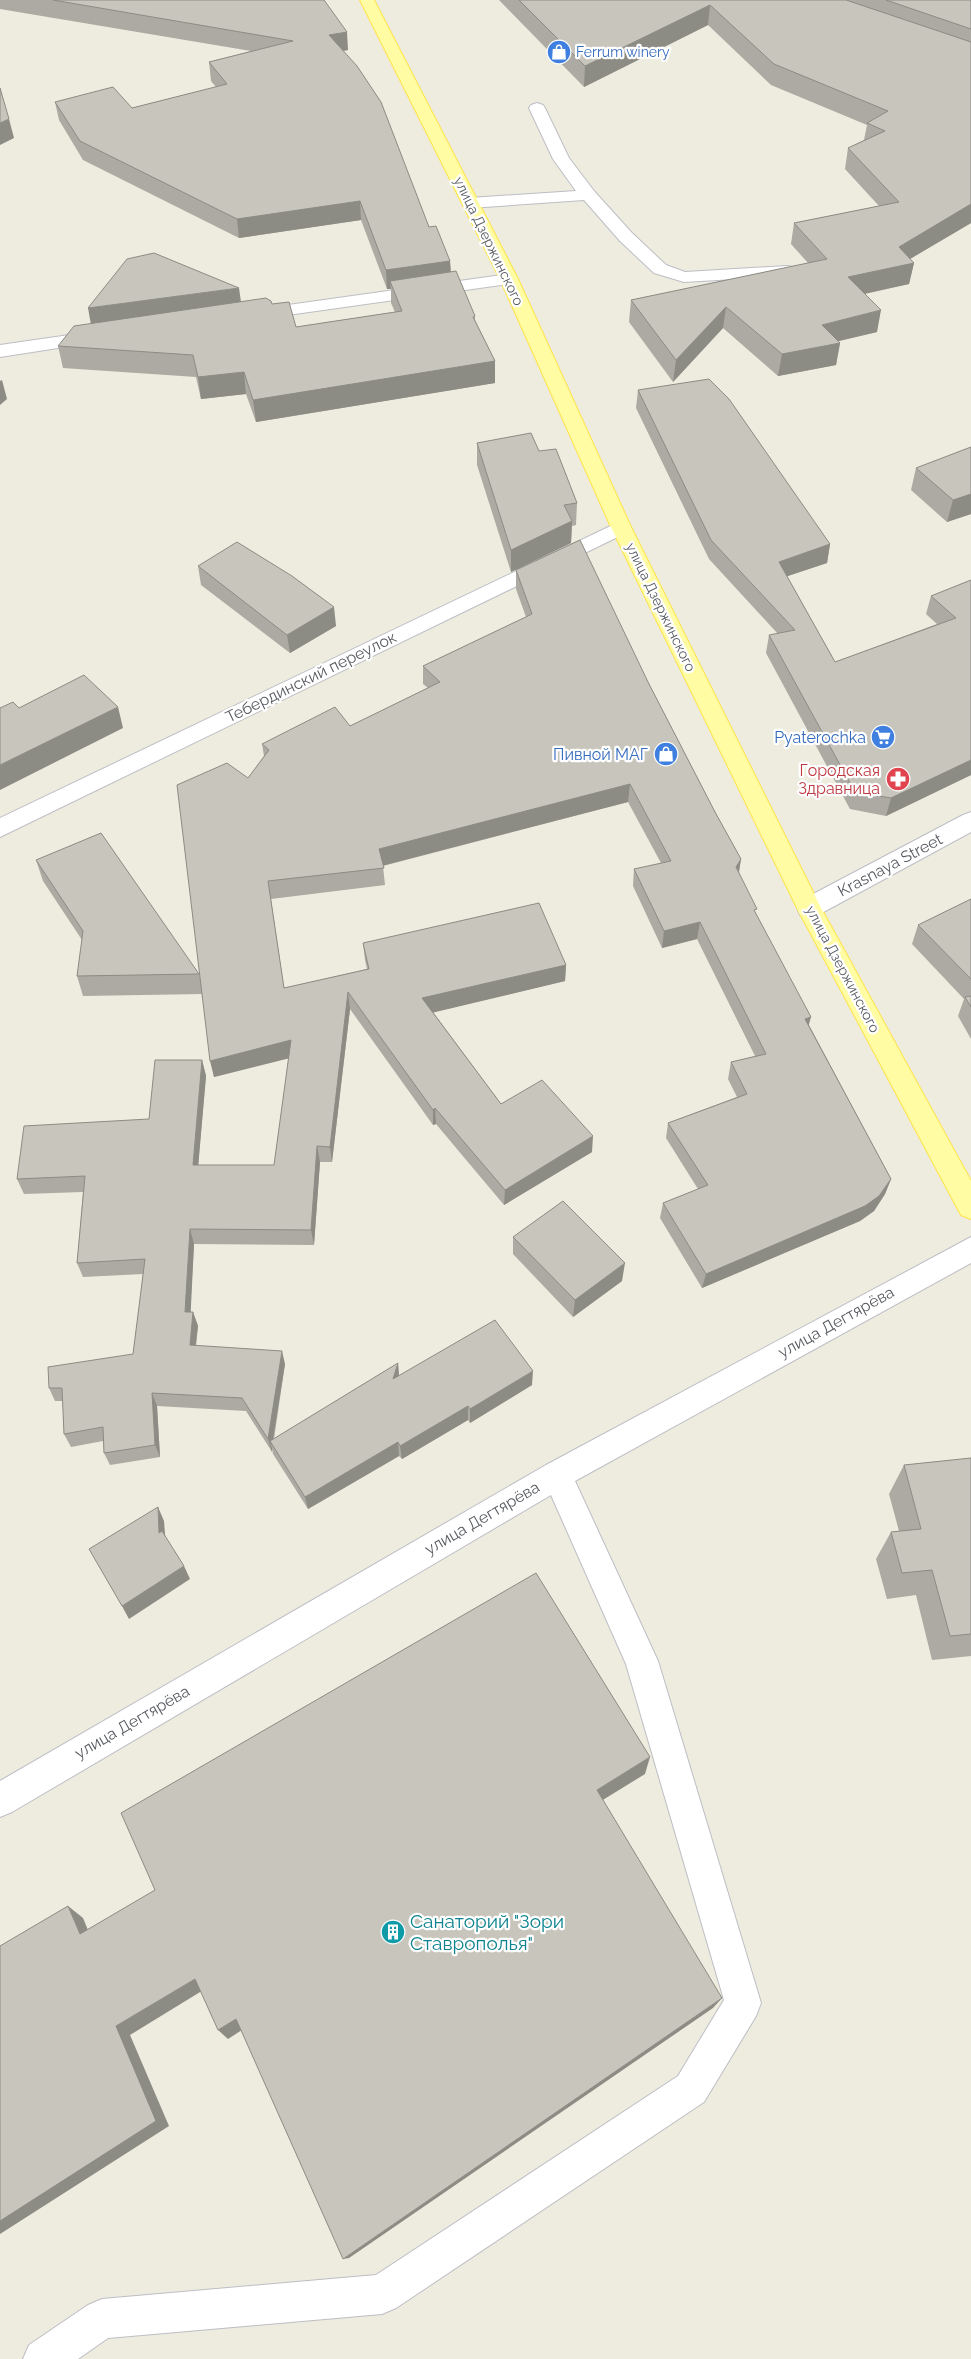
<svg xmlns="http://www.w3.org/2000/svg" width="971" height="2359" viewBox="0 0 971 2359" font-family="Raleway,sans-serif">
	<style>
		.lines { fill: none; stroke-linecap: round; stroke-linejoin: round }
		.minor-casing { stroke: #bdbec5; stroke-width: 2 }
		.major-casing { stroke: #fee348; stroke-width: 2 }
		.minor { fill: #fff; fill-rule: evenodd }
		.major { fill: #fffca3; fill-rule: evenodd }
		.wall { fill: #acaaa2 }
		.shaded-wall { fill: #8c8b84 }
		.building { fill: #c8c6bc; stroke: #8c8b84 }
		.labels { text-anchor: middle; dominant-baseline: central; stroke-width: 4.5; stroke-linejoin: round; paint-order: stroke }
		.far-shop-label { font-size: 14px; fill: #366cbe; stroke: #fff; text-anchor: start }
		.far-street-label { font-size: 14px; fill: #585b62; stroke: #fff }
		.street-label { font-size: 16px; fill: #585b62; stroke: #fff }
		.shop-label { font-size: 16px; fill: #366cbe; stroke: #fff; text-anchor: end }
		.health-label { font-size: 16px; fill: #be3a42; stroke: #fff; text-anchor: end }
		.near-culture-label { font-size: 19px; fill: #0d838f; stroke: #fff; text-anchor: start }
	</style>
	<rect width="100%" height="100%" fill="#edecdf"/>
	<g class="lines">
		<g class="minor-casing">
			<g id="minor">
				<path d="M537 103 543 105 545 108 569 158 594 191 632 233 666 265 685 272 787 266 793 267 796 271 793 275 787 276 684 282 654 273 620 241 584 200 470 208 464 207 462 203 464 199 470 198 576 191 553 159 529 108 531 105Z"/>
				<path d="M509 274 515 275 518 279 515 283 253 320 247 319 244 315 247 311 253 310Z"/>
				<path d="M97 331 103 333 106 337 103 341 0 357V345Z"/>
				<path d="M621 521 628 522 631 527 628 532 0 837V818Z"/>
				<path d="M971 812V832L818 915 809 917 800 915 797 908 800 901 963 815Z"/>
				<path d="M971 1237V1263L575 1481 658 1661 761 2003 756 2016 704 2102 396 2308 382 2314 108 2338 78 2359H23L29 2345 88 2305 102 2299 376 2275 678 2076 724 2000 626 1664 551 1495 12 1812 0 1817V1781L546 1465Z"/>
			</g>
		</g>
		<g class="major-casing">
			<path id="major" d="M360 0H374L518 279 631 527 821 908 971 1181V1219L961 1215 797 908 611 527 500 279Z"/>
		</g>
		<use href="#minor" class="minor"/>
		<use href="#major" class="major"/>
	</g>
	<g class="wall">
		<path d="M0 0H324L348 50 343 51 429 227 450 261 451 272 475 316V320L495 361V383L256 422 246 394 201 399 196 377 63 368 58 346 241 302 272 304 296 327 395 312 391 303V289H387L361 220 239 238 83 160 59 120 55 102 132 108 216 87 211 81 209 62 251 51 0 9Z"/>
		<path d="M499 0H971V223L910 259 914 263 909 284 865 294 877 332 838 341 840 343 836 365 778 376 723 328 673 382 629 322 631 300 808 263 791 244 794 223 879 206 845 169 848 148 864 140 867 125 771 85 708 25 584 87Z"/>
		<path d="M638 390 830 544 827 563 787 576 835 662 937 624 926 614 931 596 971 580V775L886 816 850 809 766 653 769 635 778 634 709 559 636 408Z"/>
		<path d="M477 443 539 451 577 503 576 525 572 526 571 543 511 572 477 465Z"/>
		<path d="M971 447V514L947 522 911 490 916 468Z"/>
		<path d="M198 566 336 626 290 653 201 585Z"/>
		<path d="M516 570 649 684 715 812 741 859 739 873 756 915 809 1025 891 1179 885 1194 874 1211 860 1221 702 1288 660 1218 663 1203 698 1189 666 1138 668 1123 737 1097 728 1079 731 1062 755 1056 697 939 662 948 633 886 634 869 661 863 628 802 383 866 385 885 271 899 284 988 367 969 365 960 363 943 566 965 565 981 433 1012 501 1104 592 1152 504 1205 436 1124 433 1125 350 1009 332 1162H320L314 1245 194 1244 190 1312H193L198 1326 196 1346 285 1364 274 1439 398 1363 399 1375 532 1385 470 1423 468 1420 402 1459 399 1456 308 1509 273 1454 272 1449V1452L246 1411 157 1406 160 1457 110 1465 104 1453 103 1441 71 1447 64 1434 63 1401H55L49 1388 133 1354 143 1274 83 1277 77 1263 83 1192 24 1194 17 1179 149 1119 202 1060 206 1076 198 1165H274L289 1058 214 1077 202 994 83 996 77 976 82 940 43 881 36 860 199 974 201 981 248 778 264 756 262 744 350 726 428 688 423 684V666L526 617 516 589Z"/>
		<path d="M971 899V1039L958 1016 964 999 912 944 918 925Z"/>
		<path d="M513 1237 622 1281 573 1317 513 1254Z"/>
		<path d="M971 1458V1656L932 1660 916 1595 887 1599 876 1559 891 1532 899 1531 889 1494 904 1465Z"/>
	</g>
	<g class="shaded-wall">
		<path d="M710 5 708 25 584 87 585 66Z"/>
		<path d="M347 32 348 50 330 53 329 35Z"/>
		<path d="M9 119 14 138 0 145V123Z"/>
		<path d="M360 201 361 220 239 238 237 219Z"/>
		<path d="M971 204V223L898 266 914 263 909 284 844 298 848 277Z"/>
		<path d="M450 261 451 280 390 281 391 289H387L386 270Z"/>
		<path d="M239 288 242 309 92 330 88 308Z"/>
		<path d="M726 307 723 328 673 382 676 360Z"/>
		<path d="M881 310 877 332 818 346 822 325Z"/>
		<path d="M840 343 836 365 778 376 782 354Z"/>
		<path d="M495 361V383L256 422 253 400Z"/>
		<path d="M244 372 246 394 201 399 198 377Z"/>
		<path d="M2 380 7 399 0 405V381Z"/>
		<path d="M971 494V514L947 522 953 500Z"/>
		<path d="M572 521 571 543 511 572V550Z"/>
		<path d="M830 544 827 563 776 580 779 562Z"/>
		<path d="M334 607 336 626 290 653 287 635Z"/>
		<path d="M118 707 123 728 0 790V765Z"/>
		<path d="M971 760V775L886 816 891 798Z"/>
		<path d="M630 784 628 802 381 866 379 849Z"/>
		<path d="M741 859 738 876 736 867Z"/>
		<path d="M700 922 697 939 662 948 664 931Z"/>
		<path d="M566 965 565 981 423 1015 422 998Z"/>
		<path d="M348 992 350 1009 332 1162 330 1147Z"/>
		<path d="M811 1017 806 1034 805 1019Z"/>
		<path d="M291 1040 294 1057 214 1077 210 1061Z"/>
		<path d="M202 1060 206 1076 197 1180 193 1165Z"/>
		<path d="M435 1108 436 1124 433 1125V1110Z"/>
		<path d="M593 1136 592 1152 504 1205 505 1190Z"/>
		<path d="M317 1146 320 1162 314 1245 311 1230Z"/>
		<path d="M891 1179 885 1194 874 1211 860 1221 702 1288 706 1274Z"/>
		<path d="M190 1229 194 1244 190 1326 185 1312Z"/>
		<path d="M625 1263 622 1281 573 1317 575 1300Z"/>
		<path d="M193 1312 198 1326 194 1359 190 1345Z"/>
		<path d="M282 1351 285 1364 272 1445 270 1441 272 1449V1452L268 1439Z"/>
		<path d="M398 1363 399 1378 393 1379Z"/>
		<path d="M533 1371 532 1385 470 1423V1409Z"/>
		<path d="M152 1393 157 1406 160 1457 155 1445Z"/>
		<path d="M468 1406V1420L402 1459 400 1446Z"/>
		<path d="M398 1442 399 1456 308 1509 305 1497Z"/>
		<path d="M158 1507 164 1521 166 1547 159 1533Z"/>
		<path d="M184 1566 190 1579 129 1619 122 1606Z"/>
		<path d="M650 1757 645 1774 593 1806 597 1790Z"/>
		<path d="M68 1906 83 1918 94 1945 80 1934Z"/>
		<path d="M195 1979 205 1989 130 2035 169 2126 0 2234V2221L116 2026Z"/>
		<path d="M722 1998 713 2008 349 2258 343 2259Z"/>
		<path d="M236 2019 245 2028 228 2039 218 2030Z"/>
	</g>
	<g class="building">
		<path d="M53 0H324L347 32 329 35 357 66 381 102 429 227 436 226 450 261 386 270 360 201 237 219 80 141 55 102 113 87 132 108 227 84 209 62 293 41Z"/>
		<path d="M519 0H846L971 42V204L899 247 914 263 848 277 881 310 822 325 840 343 782 354 726 307 676 360 631 300 827 259 794 223 899 202 848 148 885 131 867 123 888 111 774 64 710 5 585 66Z"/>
		<path d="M886 0H971V29Z"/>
		<path d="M0 88 9 119 0 123Z"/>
		<path d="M154 253 239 288 88 308 127 259Z"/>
		<path d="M456 271 475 316 473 317 495 361 253 400 244 372 198 377 193 355 58 346 74 326 266 298 271 301 272 304 289 302 296 327 402 311 390 281Z"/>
		<path d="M709 379 729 399 830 544 779 562 835 662 956 618 931 596 971 580V760L891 798 855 792 769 635 795 630 711 540 638 390Z"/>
		<path d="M531 433 539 451 556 449 577 503 564 505 572 521 511 550 477 443Z"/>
		<path d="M971 447V494L953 500 916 468Z"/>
		<path d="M580 540 649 684 715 812 741 859 736 867 757 909 754 910 811 1017 805 1019 891 1179 879 1196 865 1206 706 1274 663 1203 708 1185 668 1123 747 1094 731 1062 766 1054 700 922 664 931 634 869 671 861 630 784 379 849 384 868 268 881 284 988 369 969 363 943 539 903 566 965 422 998 501 1104 542 1080 593 1136 505 1190 435 1108 433 1110 348 992 330 1147 317 1146 311 1230 190 1229 185 1312H193L190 1345 282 1351 268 1439 242 1398 152 1393 155 1445 104 1453 103 1427 64 1434 62 1388H49L48 1367 133 1354 145 1259 77 1263 85 1176 17 1179 24 1126 149 1119 155 1060H202L193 1165H274L291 1040 210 1061 177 785 227 763 248 778 269 750 262 744 335 707 350 726 440 682 423 666 532 614 516 570Z"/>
		<path d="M237 542 292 576 334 607 287 635 198 566Z"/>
		<path d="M84 675 118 707 0 765V708L13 702 19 708Z"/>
		<path d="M101 833 199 974 77 976 83 931 36 860Z"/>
		<path d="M971 899V979L918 925Z"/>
		<path d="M971 996V1007L965 997Z"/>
		<path d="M563 1201 625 1263 575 1300 513 1237Z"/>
		<path d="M495 1320 533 1371 470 1409 468 1406 400 1446 398 1442 305 1497 270 1441 398 1363 393 1379Z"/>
		<path d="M971 1458V1634L950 1636 932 1570 902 1573 891 1532 921 1529 904 1465Z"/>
		<path d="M158 1507 159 1533 162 1531 184 1566 122 1606 89 1549Z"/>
		<path d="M536 1573 650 1757 597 1790 722 1998 343 2259 236 2019 218 2030 195 1979 116 2026 156 2121 0 2221V1946L68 1906 80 1934 155 1890 121 1813Z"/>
	</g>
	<defs>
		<g id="shop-disc" transform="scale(1.25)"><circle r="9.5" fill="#3f7fe0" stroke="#fff"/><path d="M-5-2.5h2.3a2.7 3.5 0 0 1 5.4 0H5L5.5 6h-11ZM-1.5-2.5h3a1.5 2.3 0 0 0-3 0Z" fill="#fff"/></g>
		<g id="supermarket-disc" transform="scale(1.25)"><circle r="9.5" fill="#3f7fe0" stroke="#fff"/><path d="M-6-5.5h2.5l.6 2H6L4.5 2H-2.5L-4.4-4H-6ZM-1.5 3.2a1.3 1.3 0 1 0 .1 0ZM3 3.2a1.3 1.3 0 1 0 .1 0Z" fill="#fff"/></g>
		<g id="pharmacy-disc" transform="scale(1.25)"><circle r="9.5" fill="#e0444e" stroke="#fff"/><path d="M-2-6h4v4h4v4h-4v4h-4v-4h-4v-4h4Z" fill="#fff"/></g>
		<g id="building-disc" transform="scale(1.25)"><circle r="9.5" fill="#0f9aa8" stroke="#fff"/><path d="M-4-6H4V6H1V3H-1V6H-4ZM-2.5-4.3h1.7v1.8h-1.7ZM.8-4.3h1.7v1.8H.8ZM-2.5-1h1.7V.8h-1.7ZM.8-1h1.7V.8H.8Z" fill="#fff"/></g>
	</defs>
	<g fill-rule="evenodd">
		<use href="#shop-disc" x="559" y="52"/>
		<use href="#supermarket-disc" x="883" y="737"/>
		<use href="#shop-disc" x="666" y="754"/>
		<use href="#pharmacy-disc" x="898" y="779"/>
		<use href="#building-disc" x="393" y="1932"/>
	</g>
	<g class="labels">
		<g class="far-shop-label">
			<text x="576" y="52">Ferrum winery</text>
		</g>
		<g class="far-street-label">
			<text transform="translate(489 241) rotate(64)">улица Дзержинского</text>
			<text transform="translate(661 607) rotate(64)">улица Дзержинского</text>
			<text transform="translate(843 969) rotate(62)">улица Дзержинского</text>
		</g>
		<g class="street-label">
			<text transform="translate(311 677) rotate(-26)">Тебердинский переулок</text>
			<text transform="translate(890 865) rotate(-28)">Krasnaya Street</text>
			<text transform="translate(836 1322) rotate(-29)">улица Дегтярёва</text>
			<text transform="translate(482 1518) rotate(-30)">улица Дегтярёва</text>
			<text transform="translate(132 1722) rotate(-30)">улица Дегтярёва</text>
		</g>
		<g class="shop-label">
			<text x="866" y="737">Pyaterochka</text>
			<text x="648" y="754">Пивной МАГ</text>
		</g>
		<g class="health-label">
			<text x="880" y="770">Городская<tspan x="880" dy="18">Здравница</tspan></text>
		</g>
		<g class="near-culture-label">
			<text x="410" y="1921">Санаторий "Зори<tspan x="410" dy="22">Ставрополья"</tspan></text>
		</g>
	</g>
</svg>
